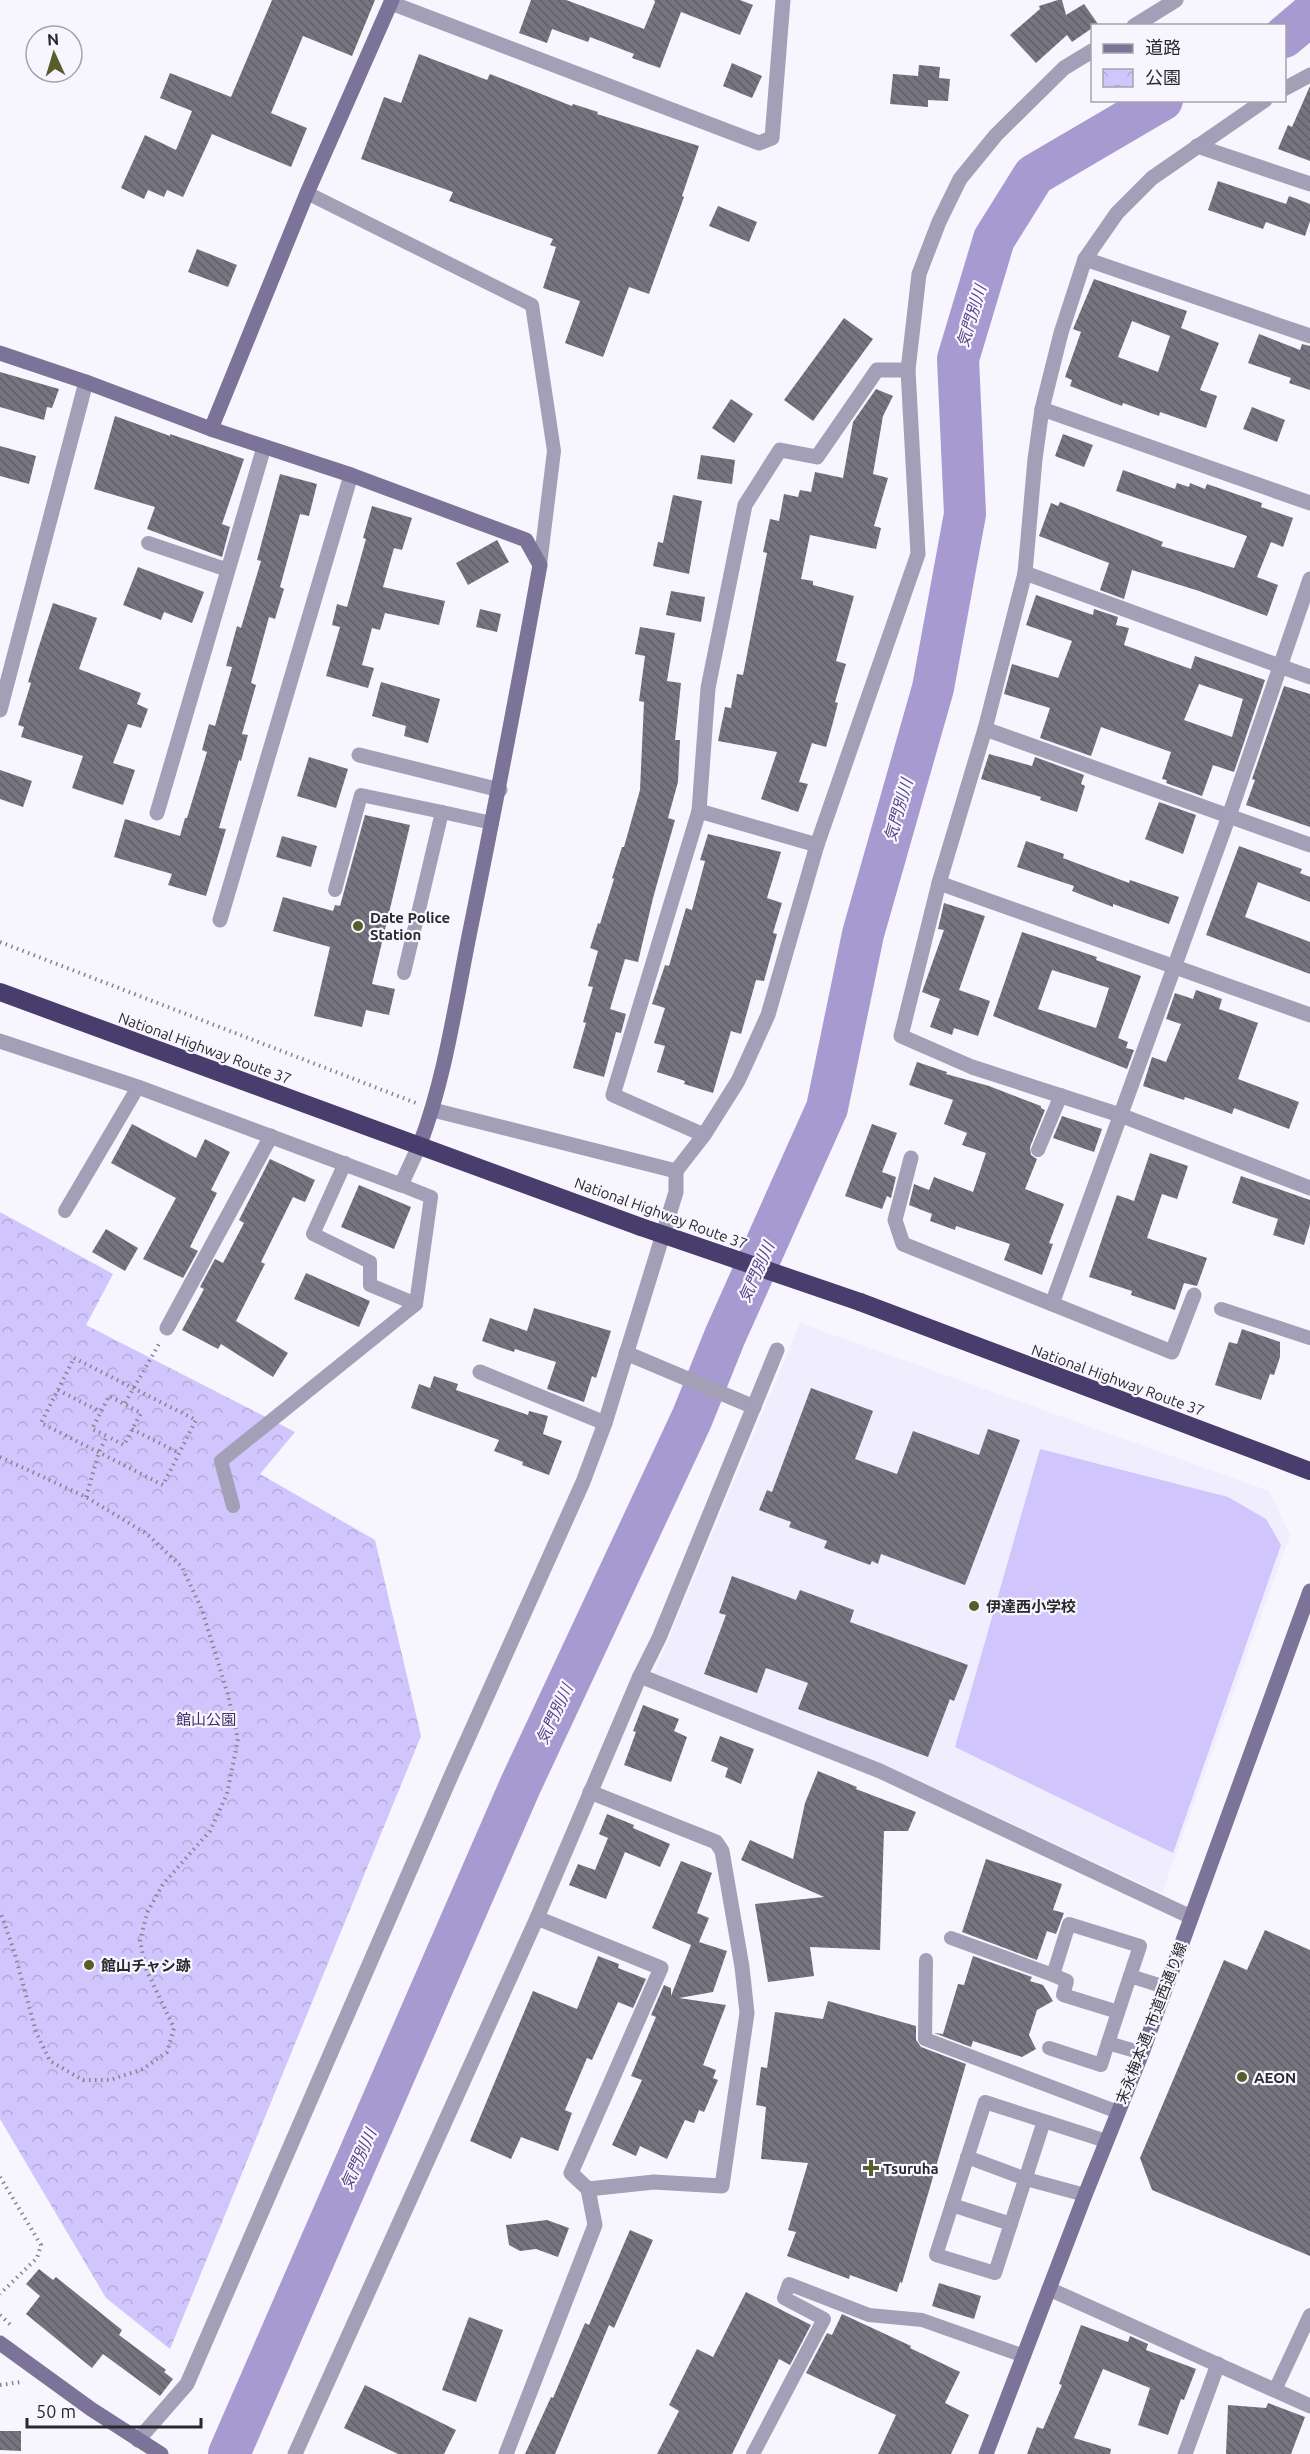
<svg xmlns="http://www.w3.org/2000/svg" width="1310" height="2454" viewBox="0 0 1310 2454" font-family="Ubuntu,'Noto Sans JP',sans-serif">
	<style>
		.built { fill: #f0edfe }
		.grass { fill: #d0c5fc }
		.park { fill: url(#park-crowns) }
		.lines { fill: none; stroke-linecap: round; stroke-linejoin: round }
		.river { stroke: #a69ad1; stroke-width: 42 }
		.building { fill: url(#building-back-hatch); fill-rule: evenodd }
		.path { stroke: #87858c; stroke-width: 4; stroke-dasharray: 1.5 4.5; stroke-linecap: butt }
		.lane { stroke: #a39fb7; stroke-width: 14 }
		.street { stroke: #a39fb7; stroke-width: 15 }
		.secondary { stroke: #7b7498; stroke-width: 15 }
		.highway { stroke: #483d6c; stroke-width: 18 }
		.highway-bridge { stroke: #483d6c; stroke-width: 18 }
		.poi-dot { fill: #595d2b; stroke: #f7f5fd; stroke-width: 2 }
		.labels { text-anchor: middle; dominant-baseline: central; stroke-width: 4.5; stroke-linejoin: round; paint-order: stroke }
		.poi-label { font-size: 15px; font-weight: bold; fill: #29282d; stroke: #f7f5fd; text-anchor: start }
		.street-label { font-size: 15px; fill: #29282d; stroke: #f7f5fd }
		.park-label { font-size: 15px; fill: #3f2b6d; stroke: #f7f5fd }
		.water-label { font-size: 16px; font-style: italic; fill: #574589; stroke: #f7f5fd }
	</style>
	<defs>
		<pattern id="park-crowns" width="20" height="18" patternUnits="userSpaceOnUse" patternTransform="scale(1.5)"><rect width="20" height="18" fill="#d0c5fc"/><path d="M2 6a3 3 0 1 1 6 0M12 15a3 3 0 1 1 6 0" fill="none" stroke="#b3a9d8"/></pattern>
		<pattern id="building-back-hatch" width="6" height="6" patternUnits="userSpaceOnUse" patternTransform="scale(1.5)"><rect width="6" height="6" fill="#76747f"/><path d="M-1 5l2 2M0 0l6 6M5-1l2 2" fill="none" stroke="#615f68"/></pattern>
	</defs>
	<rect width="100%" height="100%" fill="#f7f5fd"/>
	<path class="built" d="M800 1323 1269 1491 1290 1535 1162 1893 890 1767 653 1676Z"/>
	<path class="grass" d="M1040 1449 1228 1497 1266 1519 1281 1545 1173 1853 955 1747Z"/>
	<path class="park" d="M0 1212 113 1274 86 1325 295 1432 260 1474 375 1540 421 1736 170 2349 106 2298 0 2119Z"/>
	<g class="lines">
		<g class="river">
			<path d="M1284 37 1310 15"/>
			<path d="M229 2454 520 1786 692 1418 725 1336 827 1108 863 934 933 688 965 514 958 359 994 239 1034 175 1162 100"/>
		</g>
	</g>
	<g class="building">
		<path d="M272 0H375L352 56 303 36 271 113 307 128 291 167 212 134 183 197 167 190 164 197 148 190 144 199 121 188 145 135 176 150 192 111 160 98 170 73 231 97Z"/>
		<path d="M531 0H566L644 29 655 2 654 0H740L753 5 740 35 681 12 660 68 632 58 634 54 590 37 588 42 552 29 547 43 519 33Z"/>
		<path d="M1058 0H1062L1066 15 1084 4 1098 24 1072 42 1067 35 1036 63 1010 35 1040 9 1039 6Z"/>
		<path d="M419 54 487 80 490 74 572 106 573 104 598 112 597 114 699 146 682 196 684 197 649 294 629 287 603 357 565 343 580 301 543 288 556 247 550 245 553 239 449 201 453 192 361 159 384 97 401 103Z"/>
		<path d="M732 63 762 76 752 98 723 86Z"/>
		<path d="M919 65 940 67 939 78 950 79 948 101 928 100V107L890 104 893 74 918 76Z"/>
		<path d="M1310 86V161L1278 149 1288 125 1292 127Z"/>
		<path d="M1218 181 1286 204 1289 196 1310 204V221L1305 236 1266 222 1263 229 1208 210Z"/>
		<path d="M718 206 757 222 749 242 709 226Z"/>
		<path d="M197 249 237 265 228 287 188 272Z"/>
		<path d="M1094 279 1187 311 1181 328 1219 343 1200 390 1217 396 1206 428 1160 412 1159 416 1123 403 1122 406 1070 386 1072 380 1065 377 1081 332 1073 329ZM1132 321 1170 336 1158 372 1118 357Z"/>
		<path d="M844 318 873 339 813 421 784 400Z"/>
		<path d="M1259 334 1300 350 1302 344 1310 346V390L1289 383 1291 378 1248 363Z"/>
		<path d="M0 372 59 389 52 408 47 407 44 420 0 407Z"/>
		<path d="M876 389 893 396 883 416 873 474 888 478 874 526 881 528 876 549 810 535 801 579 813 581V585L854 596 836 661 846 664 835 702 838 703 832 726 826 747 812 743 799 782 808 784 798 812 761 799 777 752 718 741 725 707 731 708 737 674 743 675 767 553 763 552 770 519 779 521 784 494 798 497 800 490 811 492 815 472 843 478 853 422Z"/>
		<path d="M731 399 753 414 734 443 712 428Z"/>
		<path d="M1252 407 1285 420 1277 442 1243 429Z"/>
		<path d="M115 416 170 436V434L244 459 222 524 230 527 222 557 147 529 155 507 94 489Z"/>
		<path d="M1063 434 1093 445 1084 467 1055 456Z"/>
		<path d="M0 446 36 456 29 484 0 476Z"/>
		<path d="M701 455 735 460 732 484 697 479Z"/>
		<path d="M1123 470 1175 489 1177 483 1189 487 1190 483 1205 489 1207 484 1262 503 1261 507 1293 518 1283 547 1271 542 1257 577 1278 585 1267 616 1199 591 1132 570 1124 599 1100 590 1109 563 1039 536 1051 503 1058 506 1060 502 1163 542 1161 546 1234 568 1247 536 1116 491Z"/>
		<path d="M280 474 317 484 309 516 300 514 280 587 284 589 275 619 269 617 251 683 256 685 242 734 248 735 241 761 239 760 219 828 226 829 206 896 168 885 172 874 114 857 125 819 180 836 185 818H187L207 752 202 750 209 724 215 726 232 667 226 666 237 626 241 628 261 561 257 560Z"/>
		<path d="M673 495 702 501 689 574 653 566 658 542 663 543Z"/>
		<path d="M372 506 412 518 402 550 394 548 383 587 445 601 439 625 385 613 380 630 372 628 362 665 374 668 368 688 326 676 340 627 332 625 337 604 347 607 366 539 363 538Z"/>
		<path d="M497 540 509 562 468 585 456 563Z"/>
		<path d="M138 567 204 592 192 623 164 612 161 620 123 605Z"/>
		<path d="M671 591 705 597 701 622 666 615Z"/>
		<path d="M1036 595 1093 615 1094 609 1118 617 1116 625 1129 628 1124 645 1191 669 1195 656 1265 680 1234 772 1213 765 1202 796 1166 783 1167 780 1162 779 1171 752 1101 727 1091 756 1040 738 1050 708 1004 694 1012 664 1058 678 1072 641 1026 625ZM1199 684 1243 699 1232 737 1184 720Z"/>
		<path d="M53 603 97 618 79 669 141 693 137 704 148 709 141 728 128 724 113 763 135 770 123 805 72 788 83 756 21 737 24 727 18 725 31 683 28 682 38 649Z"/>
		<path d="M480 609 501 614 497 632 476 627Z"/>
		<path d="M640 627 675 633 667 681 681 683 675 740H680L678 782 668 818 675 820 653 898 638 962 625 959 610 1009 626 1014 621 1033 616 1032 604 1077 573 1068 586 1023 583 1022 593 987 588 986 598 951 590 948 598 923 600 924 614 879 612 878 622 847H624L640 790 644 702 639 701 645 656 635 654Z"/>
		<path d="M381 682 440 699 428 743 404 736 406 726 372 716Z"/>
		<path d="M1284 686 1310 694V827L1246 805 1255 780 1252 779Z"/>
		<path d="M989 754 1032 766 1035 757 1084 775 1081 784 1085 786 1077 812 1040 800 1041 797 981 779Z"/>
		<path d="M309 757 348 769 336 808 297 796Z"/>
		<path d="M0 770 32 781 23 807 0 799Z"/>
		<path d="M1159 802 1196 815 1183 854 1145 839Z"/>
		<path d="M365 815 410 825 372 984 395 989 389 1015 366 1010 362 1027 314 1016 330 947 273 931 283 897 333 911 335 905 340 906Z"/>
		<path d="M708 834 781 852 767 898 782 903 773 933 777 934 764 981 756 980 741 1034 731 1031 713 1093 684 1084 685 1081 657 1072 665 1046 654 1043 665 1008 652 1004 665 965 669 966 686 908 692 910 705 861 700 860Z"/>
		<path d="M282 836 317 846 311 867 276 857Z"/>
		<path d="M1026 841 1064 854 1063 858 1129 883 1130 880 1179 897 1169 924 1113 904V907L1072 891 1074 886 1017 867Z"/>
		<path d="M1239 846 1302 869 1300 873 1310 877V902L1258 882 1245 917 1310 942V974L1206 935Z"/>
		<path d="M944 903 985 916 959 990 990 1001 978 1036 954 1028 952 1035 930 1027 940 999 922 992 944 930 938 929Z"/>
		<path d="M1022 932 1097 957 1096 960 1141 976 1118 1038 1128 1042 1126 1048 1134 1050 1127 1069 993 1016ZM1052 970 1109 988 1096 1028 1038 1009Z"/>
		<path d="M1196 990 1222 999 1219 1009 1258 1023 1238 1079 1299 1102 1289 1129 1234 1108 1232 1114 1185 1097 1184 1100 1143 1086 1152 1057 1166 1062 1181 1024 1166 1019 1175 993 1193 999Z"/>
		<path d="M917 1062 947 1072 946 1074 989 1086 1041 1106V1108L1045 1110 1030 1147 1031 1155 1037 1159 1025 1189 1064 1204 1049 1243 1053 1244 1042 1275 1004 1260 1010 1244 956 1226 955 1230 930 1221 932 1214 909 1205 914 1184 929 1190 934 1177 973 1192 986 1153 962 1145 967 1133 944 1124 953 1100 909 1085Z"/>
		<path d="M1062 1116 1102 1129 1094 1152 1053 1138Z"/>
		<path d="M132 1124 196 1158 205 1139 230 1152 211 1190 217 1193 190 1247 198 1251 183 1278 143 1259 176 1198 111 1163Z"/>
		<path d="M872 1124 897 1133 882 1172 896 1177 891 1198 887 1196 882 1209 845 1196Z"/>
		<path d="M1150 1153 1188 1166 1177 1199 1162 1194 1147 1238 1207 1258 1197 1286 1184 1283 1175 1310 1131 1295 1132 1291 1089 1277 1117 1195 1134 1201Z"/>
		<path d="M270 1159 315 1180 305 1202 293 1197 261 1262 265 1264 236 1321 288 1353 273 1377 221 1344 218 1349 182 1330 204 1289 200 1287 215 1259 223 1263 244 1223 239 1220Z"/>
		<path d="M1241 1176 1310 1200V1224L1304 1245 1273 1235 1278 1219 1232 1203Z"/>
		<path d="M359 1185 411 1207 394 1249 341 1227Z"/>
		<path d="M106 1229 138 1248 125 1271 92 1252Z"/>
		<path d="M306 1273 370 1301 359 1327 294 1299Z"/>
		<path d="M534 1308 611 1331 596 1378 592 1376 584 1402 547 1389 556 1362 515 1349 514 1352 482 1341 490 1318 527 1331Z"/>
		<path d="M1242 1329 1280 1342V1357L1274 1375 1270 1374 1261 1400 1215 1385 1229 1342 1237 1344Z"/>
		<path d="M434 1376 458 1384 456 1390 528 1415 529 1411 548 1416 543 1434 562 1441 549 1475 522 1465 523 1462 494 1451 499 1440 411 1408 419 1384 430 1388Z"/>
		<path d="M811 1388 873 1411 855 1459 897 1474 913 1431 979 1455 988 1429 1020 1440 965 1585 881 1554 878 1564 872 1561 870 1565 824 1548 827 1541 789 1527 791 1522 759 1510 767 1490 772 1492Z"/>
		<path d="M732 1576 796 1600 800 1590 854 1610 850 1622 968 1665 954 1701 950 1699 928 1757 798 1709 808 1683 766 1668 757 1693 704 1674 726 1615 719 1613Z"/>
		<path d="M643 1705 679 1719 674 1731 687 1737 671 1782 624 1765 636 1732 633 1731Z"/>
		<path d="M720 1736 754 1749 741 1784 725 1777 728 1768 711 1761Z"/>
		<path d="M818 1771 857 1787 856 1789 916 1812 908 1831H884L880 1950 810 1947 814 1976 768 1982 755 1904 824 1897 741 1860 750 1840 793 1859 805 1803Z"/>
		<path d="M607 1814 634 1825 633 1828 670 1844 660 1867 625 1852 606 1899 569 1885 578 1864 595 1870 608 1838 599 1834Z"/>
		<path d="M986 1859 1062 1884 1053 1910 1064 1913 1056 1934 1047 1931 1037 1960 962 1932Z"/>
		<path d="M681 1861 712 1873 697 1913 709 1918 699 1942 727 1951 713 1992 679 1998 726 2005 703 2065 716 2070 713 2078 718 2080 704 2112 699 2110 694 2123 685 2120 667 2159 640 2146 636 2156 612 2145 642 2080 631 2076 656 2017 651 2015 664 1985 671 1988V1996L691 1945 652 1928Z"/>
		<path d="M1265 1930 1310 1950V2256L1152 2190 1140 2158 1224 1960 1247 1970Z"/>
		<path d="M598 1956 619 1964 618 1968 646 1979 633 2008 618 2002 592 2060 587 2058 565 2110 572 2113 558 2151 521 2137 511 2159 470 2141 533 1991 577 2009Z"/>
		<path d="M973 1956 1032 1977 1030 1981 1043 1985 1053 2001 1037 2010 1029 2035 1036 2049 1022 2057 973 2041 971 2047 934 2033 943 2034 958 1984 964 1985Z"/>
		<path d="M828 2001 916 2026V2040L921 2047 966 2064 902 2283 900 2282 897 2292 850 2275 849 2279 787 2256 796 2232 788 2230 808 2163 761 2159 766 2107 756 2105 761 2067 767 2068 775 2012 823 2019Z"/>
		<path d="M547 2220 569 2228 558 2257 536 2249 520 2251 509 2245 506 2225Z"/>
		<path d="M630 2230 653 2240 614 2328 609 2325 555 2454H525L551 2397 553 2398 585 2323 589 2325Z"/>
		<path d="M39 2269 53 2280 56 2277 122 2330 119 2335 166 2370 164 2372 173 2379 160 2396 103 2354 92 2368 26 2314 40 2296 26 2284Z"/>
		<path d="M939 2283 981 2296 974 2319 932 2306Z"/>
		<path d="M746 2292 811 2325 790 2365 779 2359 732 2454H657L679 2411 669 2405 697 2349 713 2357Z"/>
		<path d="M842 2314 911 2346 910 2348 960 2372 945 2403 969 2415 951 2454H878L896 2415 806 2373 827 2333 832 2335Z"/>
		<path d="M469 2317 503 2330 476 2402 442 2390Z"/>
		<path d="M1081 2325 1128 2342 1130 2336 1148 2344 1146 2350 1196 2369 1184 2400 1181 2399 1168 2435 1138 2425 1150 2388 1103 2369 1074 2438 1111 2449 1110 2454H1027L1037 2427 1043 2429 1062 2385 1059 2384Z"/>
		<path d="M365 2385 456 2430 444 2454H398L344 2428Z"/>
		<path d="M1268 2403 1305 2417 1291 2454H1226L1228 2405 1266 2408Z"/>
		<path d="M0 2431H21V2451L0 2450Z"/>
	</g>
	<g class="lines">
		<g class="path">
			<path d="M0 942 416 1103"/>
			<path d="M74 1358 196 1420 163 1485 41 1423Z"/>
			<path d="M58 1390 101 1412"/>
			<path d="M125 1403 159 1344"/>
			<path d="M132 1429 179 1453"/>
			<path d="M0 1457 86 1497 147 1534 182 1567 202 1610 228 1695 238 1739 227 1794 210 1831 163 1884 147 1913 140 1941 146 1969 174 2028 167 2052 143 2069 110 2080H83L50 2061 36 2032 14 1951 0 1911"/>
			<path d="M86 1497 99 1452 107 1436 92 1429 109 1396 141 1413 124 1445 107 1436"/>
			<path d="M0 2177 41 2245 37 2258 0 2294"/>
			<path d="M0 2315 13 2327"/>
			<path d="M0 2385 21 2382"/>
		</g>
		<g class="lane">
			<path d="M307 193 532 305 554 451 540 565"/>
			<path d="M148 543 228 570"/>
			<path d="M335 890 361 795 442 812"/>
			<path d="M404 973 442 812 492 823"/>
			<path d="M1038 1150 1061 1095"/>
			<path d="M345 1163 313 1234 370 1262V1285L416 1304"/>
			<path d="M65 1211 138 1087"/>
			<path d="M1221 1309 1310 1338"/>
			<path d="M233 1506 221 1461 416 1304 431 1197 401 1185"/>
			<path d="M951 1938 1053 1975 1069 1924 1140 1946 1130 1976"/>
			<path d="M926 1960 925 2039 1118 2112"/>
			<path d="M1053 1975 1067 1981 1063 1995 1118 2012"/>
			<path d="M1108 2043 1130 1976 1165 1987"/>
			<path d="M1049 2048 1101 2065 1108 2043 1142 2053"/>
			<path d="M1044 2121 985 2102 936 2255 995 2273 1044 2121 1106 2141"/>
			<path d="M967 2157 1026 2179 1085 2195"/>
			<path d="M952 2205 1011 2224"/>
			<path d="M1275 2390 1310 2315"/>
			<path d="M753 2454 824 2319 784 2298 789 2284 869 2315 922 2320 1024 2356"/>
		</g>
		<g class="street">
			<path d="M391 3 759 143 772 138 783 0"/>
			<path d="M1134 26 1176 0"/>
			<path d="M1284 89 1310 75"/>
			<path d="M1265 100 1152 178 1117 213 1085 259 1061 333 1042 409 1035 459 1025 573 985 729 939 883 901 1036 972 1067 1120 1115 1310 1188"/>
			<path d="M1197 146 1310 184"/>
			<path d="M1085 259 1310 336"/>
			<path d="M1042 409 1310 503"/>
			<path d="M1025 573 1310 677"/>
			<path d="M0 710 86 382"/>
			<path d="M985 729 1310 845"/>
			<path d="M359 755 500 790"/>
			<path d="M699 811 708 688 745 505 780 450 817 457 877 370H908"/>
			<path d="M157 813 264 447"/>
			<path d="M939 883 1310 1015"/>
			<path d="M220 920 351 475"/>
			<path d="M0 1041 138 1087 401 1185 420 1144"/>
			<path d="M433 1110 676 1171 704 1135 738 1081 768 1015 817 845 918 554 908 370 919 274 939 222 960 179 996 135 1064 68 1092 51"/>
			<path d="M704 1135 613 1095 699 811 817 845"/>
			<path d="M911 1158 895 1220 903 1244 1172 1352 1194 1295"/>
			<path d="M1052 1304 1229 816 1310 579"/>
			<path d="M167 1328 271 1136"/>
			<path d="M626 1353 754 1407"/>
			<path d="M480 1372 605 1423"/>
			<path d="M640 1676 880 1771 1191 1917"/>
			<path d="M537 1918 661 1968 571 2173 588 2189 654 2182 722 2186 747 2013 742 1967 722 1851 716 1842 590 1792"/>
			<path d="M1049 2289 1310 2406"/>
			<path d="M138 2440 187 2384 451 1776 583 1482 605 1423 676 1192V1171"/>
			<path d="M295 2454 537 1918 640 1676 659 1638 777 1350"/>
			<path d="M506 2454 595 2225 588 2189"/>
			<path d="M1185 2454 1218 2364"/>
		</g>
		<g class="secondary">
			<path d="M0 353 86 382 211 429 351 475 526 540 540 565C518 689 494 812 469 936 455 1006 445 1078 420 1144"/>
			<path d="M211 429 307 193 392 0"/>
			<path d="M0 2343 91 2409 161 2454"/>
			<path d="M986 2454 1085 2195 1142 2053 1310 1591"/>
		</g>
		<g class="highway">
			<path d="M0 992 641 1227"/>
			<path d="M860 1302 1310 1471"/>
		</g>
		<path class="highway-bridge" d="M641 1227 860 1302"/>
	</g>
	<g class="poi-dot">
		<circle cx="358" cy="926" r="6"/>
		<circle cx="974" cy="1606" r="6"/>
		<circle cx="89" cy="1965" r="6"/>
		<circle cx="1242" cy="2077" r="6"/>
		<path d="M868 2159h6v6h6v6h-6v6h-6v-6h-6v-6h6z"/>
	</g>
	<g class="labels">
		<g class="poi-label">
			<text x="370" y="917">Date Police<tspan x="370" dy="17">Station</tspan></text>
			<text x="986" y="1606">伊達西小学校</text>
			<text x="101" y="1965">館山チャシ跡</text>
			<text x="1254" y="2077">AEON</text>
			<text x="883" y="2168">Tsuruha</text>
		</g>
		<g class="street-label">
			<text transform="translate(205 1048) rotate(20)">National Highway Route 37</text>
			<text transform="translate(661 1213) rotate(20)">National Highway Route 37</text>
			<text transform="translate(1118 1380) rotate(20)">National Highway Route 37</text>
			<text transform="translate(1151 2023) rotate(-69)">末永梅本通, 市道西通り線</text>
		</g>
		<g class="park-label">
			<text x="206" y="1719">館山公園</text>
		</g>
		<g class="water-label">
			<text transform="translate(971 316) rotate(-73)">気門別川</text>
			<text transform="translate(898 810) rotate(-74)">気門別川</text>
			<text transform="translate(756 1272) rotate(-66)">気門別川</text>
			<text transform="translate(554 1714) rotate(-65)">気門別川</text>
			<text transform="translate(358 2159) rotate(-66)">気門別川</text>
		</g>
	</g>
	<rect x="1091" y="24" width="195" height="78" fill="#f7f5fd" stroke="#a5a3aa" stroke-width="1.5"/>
	<rect x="1103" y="44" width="30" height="9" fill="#7b7498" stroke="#a5a3aa" stroke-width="1.5"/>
	<text x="1145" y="54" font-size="18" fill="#29282d">道路</text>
	<rect x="1103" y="69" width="30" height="18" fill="url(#park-crowns)" stroke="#a5a3aa" stroke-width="1.5"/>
	<text x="1145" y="84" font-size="18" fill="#29282d">公園</text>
	<g transform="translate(54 54) rotate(356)"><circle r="28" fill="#f7f5fd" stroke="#a5a3aa" stroke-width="1.5"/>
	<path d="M0-4.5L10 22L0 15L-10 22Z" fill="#595d2b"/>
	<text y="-9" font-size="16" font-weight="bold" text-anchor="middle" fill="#29282d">N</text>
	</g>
	<path d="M27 2418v9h174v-9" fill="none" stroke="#29282d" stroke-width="3"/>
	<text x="36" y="2418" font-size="18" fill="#29282d" stroke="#f7f5fd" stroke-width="4.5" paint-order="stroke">50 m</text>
</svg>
